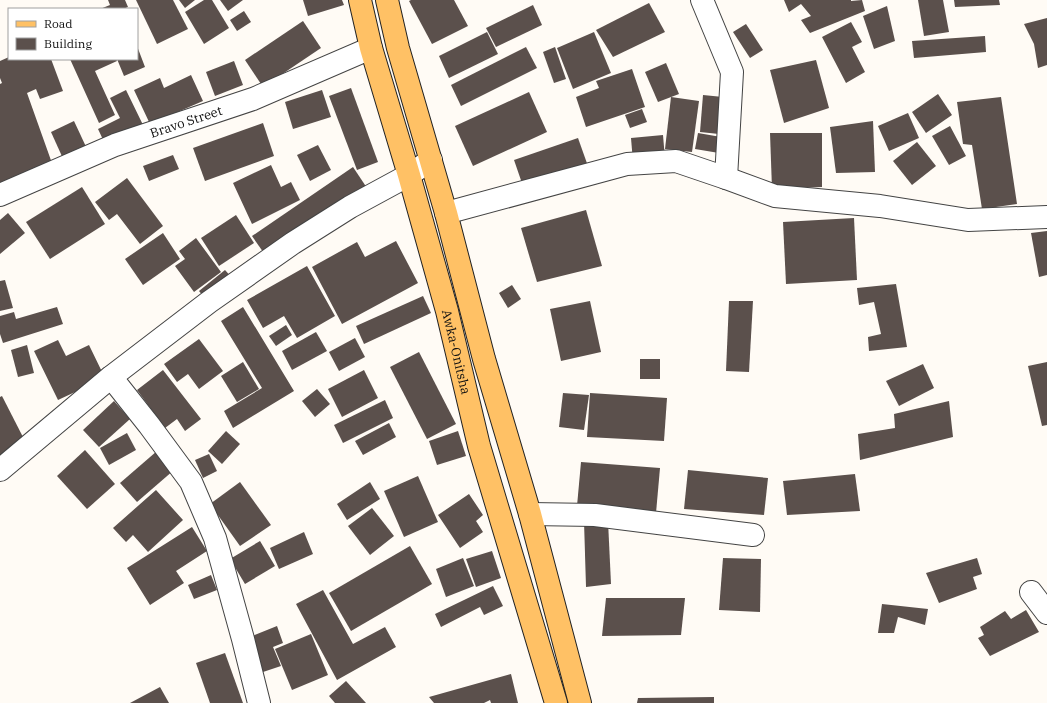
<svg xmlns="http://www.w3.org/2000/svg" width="1047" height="703" viewBox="0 0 1047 703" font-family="'IBM Plex Serif',serif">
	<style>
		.building { fill: #5b504c }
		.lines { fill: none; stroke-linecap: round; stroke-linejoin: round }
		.minor-casing { stroke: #444; stroke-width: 24 }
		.major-casing { stroke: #222; stroke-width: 24 }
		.minor { stroke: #fff; stroke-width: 22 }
		.major { stroke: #ffc165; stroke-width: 22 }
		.labels { text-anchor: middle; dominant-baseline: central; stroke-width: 4; stroke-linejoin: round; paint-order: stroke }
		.street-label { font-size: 13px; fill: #111; stroke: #fff }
	</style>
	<rect width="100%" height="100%" fill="#fffbf5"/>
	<g class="building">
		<path d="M108 0H125L128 7 123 9H100L110 5Z"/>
		<path d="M136 0H173L188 29 157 44Z"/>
		<path d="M179 0H195L185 8Z"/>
		<path d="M204 0H212L229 28 204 44 185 12Z"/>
		<path d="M220 0H243L228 11Z"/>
		<path d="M303 0H342L344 5 308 16Z"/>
		<path d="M411 0H454L468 26 432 44 409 1Z"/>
		<path d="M784 0H851V1L862 0 865 11 810 33 801 20 811 16 801 4 789 12Z"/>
		<path d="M918 0H943L949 32 924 36Z"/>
		<path d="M954 0H999L1000 5 955 7Z"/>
		<path d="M649 3 665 32 613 57 596 30Z"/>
		<path d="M533 5 542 25 496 47 486 28Z"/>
		<path d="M887 6 895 41 874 49 863 16Z"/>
		<path d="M244 11 251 22 237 31 230 20Z"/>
		<path d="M1047 18V65L1038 68 1034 44 1024 24Z"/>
		<path d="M303 21 321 48 263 87 245 60Z"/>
		<path d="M851 22 862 42 852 47 865 72 846 83 822 37Z"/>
		<path d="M746 24 763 50 750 58 733 32Z"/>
		<path d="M487 32 498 54 449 78 439 56Z"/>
		<path d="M594 32 611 73 573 89 557 48Z"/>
		<path d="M985 36 986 52 914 58 912 41Z"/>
		<path d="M137 46 145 67 124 76 117 59H137Z"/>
		<path d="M526 47 537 68 461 106 451 85Z"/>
		<path d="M555 47 566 79 554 83 543 52Z"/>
		<path d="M9 57V59H51L63 91 40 99 36 89 27 93 53 166 0 186V84L2 83 0 78V61Z"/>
		<path d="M70 59H116L117 61 95 71 115 115 99 123Z"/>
		<path d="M816 60 829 108 784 123 770 70Z"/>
		<path d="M234 61 243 85 215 96 206 72Z"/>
		<path d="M666 63 679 94 658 102 645 72Z"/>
		<path d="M632 69 645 107 586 127 576 97 599 88 596 81Z"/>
		<path d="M191 75 203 101 150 124 134 90 160 78 164 88Z"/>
		<path d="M351 88 378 162 357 170 329 96Z"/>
		<path d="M126 90 144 127 106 146 98 129 120 118 110 98Z"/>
		<path d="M322 90 331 117 293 129 285 102Z"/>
		<path d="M529 92 547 132 473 166 455 126Z"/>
		<path d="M938 94 952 115 926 133 912 112Z"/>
		<path d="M703 95 723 97 719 134 700 132Z"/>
		<path d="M671 97 699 101 692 152 665 149Z"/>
		<path d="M1001 97 1017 204 982 209 972 145 963 144 957 102Z"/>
		<path d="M642 109 647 122 630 128 625 115Z"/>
		<path d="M908 113 919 138 889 151 878 126Z"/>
		<path d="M74 121 88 151 65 163 51 132Z"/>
		<path d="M873 121 875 172 836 173 830 127Z"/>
		<path d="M263 123 274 156 205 181 193 148Z"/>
		<path d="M950 126 966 156 949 165 932 136Z"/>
		<path d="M698 133 721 137 719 153 695 149Z"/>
		<path d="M770 133H822V187L772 189Z"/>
		<path d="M663 135 665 159 633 162 631 138Z"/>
		<path d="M578 138 589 169 524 189 514 160Z"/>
		<path d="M917 142 936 166 912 185 893 161Z"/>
		<path d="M318 145 331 170 310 181 297 155Z"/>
		<path d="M173 155 179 169 149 181 143 166Z"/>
		<path d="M271 165 281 187 291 182 300 200 252 224 233 183Z"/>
		<path d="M353 167 369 191 268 259 252 236Z"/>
		<path d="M127 178 163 226 140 244 117 214 109 220 95 202Z"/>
		<path d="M82 187 105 224 50 259 26 222Z"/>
		<path d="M586 210 602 266 537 282 521 228Z"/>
		<path d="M8 213 25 233 0 254V220Z"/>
		<path d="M236 215 254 243 219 266 201 238Z"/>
		<path d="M854 218 857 280 786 284 783 222Z"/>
		<path d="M1047 231V275L1039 277 1031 233Z"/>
		<path d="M163 233 180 259 143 285 125 259Z"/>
		<path d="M196 238 221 272 194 292 175 266 185 259 179 251Z"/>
		<path d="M396 241 418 283 342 324 312 267 357 242 365 257Z"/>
		<path d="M307 266 335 316 297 338 284 316 263 328 247 300Z"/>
		<path d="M225 270 234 280 207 301 199 291Z"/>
		<path d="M5 280 13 308 0 311V281Z"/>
		<path d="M896 284 907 347 869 351 868 337 881 334 874 302 859 305 857 288Z"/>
		<path d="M512 285 521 299 508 308 499 293Z"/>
		<path d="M423 296 431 313 364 344 356 326Z"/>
		<path d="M590 301 601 352 561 361 550 309Z"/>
		<path d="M729 301H753L749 372 726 371Z"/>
		<path d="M57 307 63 324 3 343 0 334V316L14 312 16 319Z"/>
		<path d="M243 307 294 391 233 428 224 411 262 388 221 321Z"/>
		<path d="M286 325 292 335 276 346 269 336Z"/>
		<path d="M316 332 327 351 292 370 282 351Z"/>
		<path d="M355 338 365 357 339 371 329 352Z"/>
		<path d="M199 339 223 371 199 389 188 374 177 382 164 364Z"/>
		<path d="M58 340 66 356 89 345 105 378 58 400 34 351Z"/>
		<path d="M27 345 34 373 18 377 11 350Z"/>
		<path d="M419 352 456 424 427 439 390 367Z"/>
		<rect x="640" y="359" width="20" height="20"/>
		<path d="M243 362 259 389 237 402 221 376Z"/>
		<path d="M1047 362V425L1042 426 1028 366Z"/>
		<path d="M923 364 934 388 899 406 886 381Z"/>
		<path d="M163 370 201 419 185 431 177 419 165 428 137 390Z"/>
		<path d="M364 370 378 398 342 417 328 389Z"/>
		<path d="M317 389 330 404 315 417 302 401Z"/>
		<path d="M563 393 589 395 584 430 559 427Z"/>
		<path d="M590 393 667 398 664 441 587 437Z"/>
		<path d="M2 396 25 441 0 456V397Z"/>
		<path d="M385 400 393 418 343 443 334 425Z"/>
		<path d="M114 401 130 419 99 447 83 430Z"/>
		<path d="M949 401 953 437 860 460 858 434 895 428 894 414Z"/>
		<path d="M389 423 396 437 363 455 355 441Z"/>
		<path d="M226 431 240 444 222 464 208 451Z"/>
		<path d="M458 431 466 456 437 465 429 441Z"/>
		<path d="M127 433 136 450 109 465 100 448Z"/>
		<path d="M85 450 115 484 87 509 57 476Z"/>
		<path d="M157 451 174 470 137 502 120 483Z"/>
		<path d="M209 454 217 471 203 478 195 460Z"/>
		<path d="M581 462 660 468 656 513 577 506Z"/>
		<path d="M688 470 768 478 764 515 684 509Z"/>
		<path d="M855 474 860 511 787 515 783 481Z"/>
		<path d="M418 476 438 522 404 537 384 491Z"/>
		<path d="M240 482 271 525 240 546 210 504Z"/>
		<path d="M370 482 380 499 347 520 337 504Z"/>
		<path d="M156 490 183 520 148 552 133 535 126 542 113 528Z"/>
		<path d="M469 494 483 515 476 521 483 532 460 548 438 515Z"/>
		<path d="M372 508 394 536 370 555 348 526Z"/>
		<path d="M584 521H608L611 584 586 587Z"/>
		<path d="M192 527 207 551 176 571 184 583 150 605 127 568Z"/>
		<path d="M304 532 313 554 279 569 270 548Z"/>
		<path d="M260 541 275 566 245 584 230 559Z"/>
		<path d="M410 546 432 584 351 631 329 593Z"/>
		<path d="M492 551 501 578 476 587 466 559Z"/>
		<path d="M463 558 474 586 446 597 436 569Z"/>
		<path d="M723 558 761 559 760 612 719 610Z"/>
		<path d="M977 558 982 574 973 577 977 589 939 603 926 573Z"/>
		<path d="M211 575 217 590 194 599 188 585Z"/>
		<path d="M493 586 503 606 484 615 480 607 441 627 435 614Z"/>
		<path d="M323 590 353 644 385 627 396 647 337 680 296 604Z"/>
		<path d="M606 598H685L681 635 602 636Z"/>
		<path d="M882 604 928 609 925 625 898 617 894 633H878Z"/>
		<path d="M1026 610 1039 632 990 656 978 638 984 635 980 627 1005 611 1011 619Z"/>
		<path d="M277 626 283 643 273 647 281 666 263 672 250 637Z"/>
		<path d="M311 634 328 675 292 690 275 649Z"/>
		<path d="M225 653 243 703H210L196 663Z"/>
		<path d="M511 674 518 703H491L490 700 484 703H434L429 697Z"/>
		<path d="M346 681 366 703H335L329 696Z"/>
		<path d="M160 687 169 703H130Z"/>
		<path d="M714 697V703H637L638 698Z"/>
	</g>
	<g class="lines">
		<g class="minor-casing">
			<g id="minor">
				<path d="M702 0 732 72 726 178"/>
				<path id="s1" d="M0 195 115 145 253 99 371 48"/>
				<path d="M446 213 627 164 676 161 726 178 775 196 880 206 968 220 1047 217"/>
				<path d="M111 377 149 425 191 482 215 538 243 639 259 703"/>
				<path d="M0 470 111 377 209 302 293 243 350 207 409 175 431 160"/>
				<path d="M530 514 595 515 753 535"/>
				<path d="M1031 592 1047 613"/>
			</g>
		</g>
		<g class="major-casing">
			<g id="major">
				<path id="s2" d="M360 0 371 48 409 175 447 311 479 446 556 703"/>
				<path d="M387 0 398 48 446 213 484 359 530 514 580 703"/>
			</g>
		</g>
		<use href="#minor" class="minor"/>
		<use href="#major" class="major"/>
	</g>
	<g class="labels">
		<g class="street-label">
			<text stroke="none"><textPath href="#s1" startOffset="200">Bravo Street</textPath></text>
			<text stroke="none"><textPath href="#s2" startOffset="365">Awka-Onitsha</textPath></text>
		</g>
	</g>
	<rect x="8" y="8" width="130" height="52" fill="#ffffff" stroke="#a0a0a0"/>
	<rect x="16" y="21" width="20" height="6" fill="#ffc165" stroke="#a0a0a0"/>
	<text x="44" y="28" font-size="12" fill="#111111">Road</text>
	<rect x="16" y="38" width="20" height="12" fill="#5b504c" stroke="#a0a0a0"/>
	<text x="44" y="48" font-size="12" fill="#111111">Building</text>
</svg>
